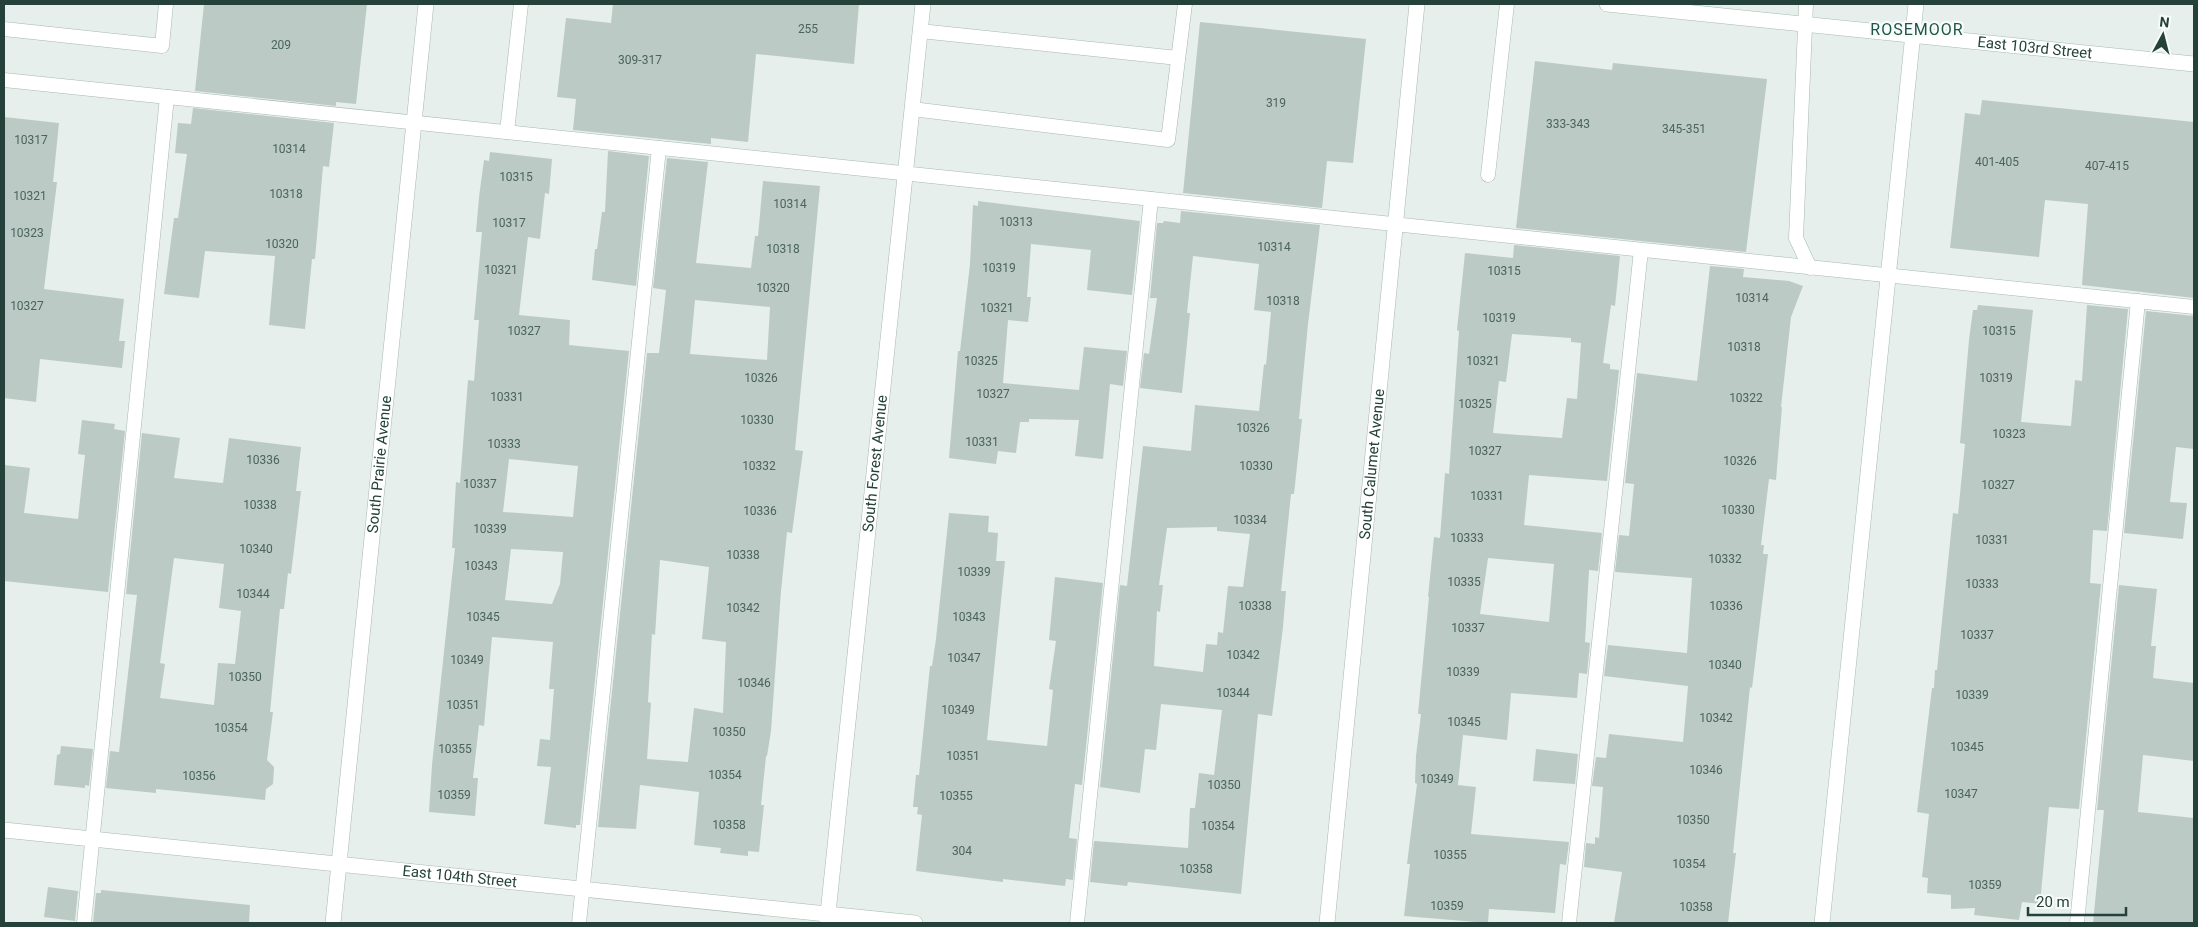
<svg xmlns="http://www.w3.org/2000/svg" width="2198" height="927" viewBox="0 0 2198 927" font-family="Roboto,sans-serif">
	<style>
		.building { fill: #bbcac4; fill-rule: evenodd }
		.lines { fill: none; stroke-linecap: round; stroke-linejoin: round }
		.lane-casing { stroke: #a8b8b2; stroke-width: 15 }
		.street-casing { stroke: #a8b8b2; stroke-width: 16 }
		.secondary-casing { stroke: #a4bbb3; stroke-width: 16 }
		.lane { stroke: #fff; stroke-width: 14 }
		.street { stroke: #fff; stroke-width: 15 }
		.secondary { stroke: #fff; stroke-width: 15 }
		.labels { text-anchor: middle; dominant-baseline: central; stroke-width: 4.5; stroke-linejoin: round; paint-order: stroke }
		.number-label { font-size: 12px; fill: #4a645c }
		.street-label { font-size: 15px; fill: #24423a; stroke: #f7fbf9 }
		.neighbourhood-label { font-size: 16px; letter-spacing: 1px; fill: #1f5548; stroke: #f7fbf9 }
	</style>
	<rect width="100%" height="100%" fill="#e6efeb"/>
	<g class="building">
		<path d="M204 4H367L356 104 336 102V106L195 91Z"/>
		<path d="M613 4H859L854 64 756 54 748 142 711 138V144L573 130 576 99 557 97 566 18 611 23Z"/>
		<path d="M1200 22 1366 39 1353 163 1327 161 1322 208 1183 193Z"/>
		<path d="M1535 61 1612 70 1613 63 1767 79 1746 252 1516 228Z"/>
		<path d="M1982 100 2194 122V298L2082 285 2088 204 2045 200 2039 257 1950 248 1965 113 1980 115Z"/>
		<path d="M193 108 334 123 329 167 323 166 315 259H312L305 329 269 325 275 256 205 251 199 298 164 294 174 218H178L187 154 175 153 178 123 191 124Z"/>
		<path d="M4 117 59 123 53 182H57L44 289 124 299 119 341H125L122 368 40 359 36 402 4 398Z"/>
		<path d="M608 151 649 156 636 286 592 280 595 249H597L602 212H605Z"/>
		<path d="M490 152 552 159 549 194 545 193 540 239 528 237 519 315 570 320 569 345 629 351 580 825H576V828L544 824 551 767 537 766 540 739 550 740 554 689H549L553 642 492 637 484 726 479 725 473 778H478L475 816 429 812 432 765 455 548H452L456 482 460 483 468 380 474 381 479 320H474L482 232H476L479 197 484 160 489 161ZM509 459 578 466 573 517 503 512ZM511 549 563 552 560 584 552 604 505 600Z"/>
		<path d="M667 158 708 162 696 263 751 268 755 236H758L763 181 820 186 795 450 803 451 792 533 787 532 781 591 771 731 767 756H766L761 805H764L759 852 748 851V856L720 853 721 848 694 845 699 792 640 785 636 829 598 827 647 353H659L666 290 653 288ZM695 300 770 307 767 360 690 354ZM660 560 709 567 702 639 726 642 723 713 694 708 688 762 647 759 651 703 648 702 652 634 655 635Z"/>
		<path d="M978 201 1140 221 1132 295 1087 290 1091 250 1031 244 1027 297H1031L1028 322 1008 320 1003 383 1079 390 1084 347 1127 351 1123 386 1110 384 1103 459 1075 456 1079 420 1029 419V422H1020L1016 453 998 451 996 464 949 458 958 351H960L970 264 973 205 978 206Z"/>
		<path d="M1181 211 1320 225 1308 324 1299 419H1302L1294 494H1291L1281 591H1286L1283 627 1272 716 1258 714 1241 894 1128 882 1127 886 1090 882 1094 841 1188 848 1190 808H1195L1199 773 1214 775 1222 710 1161 704 1156 750 1145 749 1140 793 1100 787 1120 585 1127 586 1143 446 1191 451 1195 405 1259 411 1264 364 1266 365 1271 312 1254 310 1259 264 1193 256 1187 313H1190L1182 393 1140 388 1144 353 1149 354 1157 298H1150L1157 223H1163L1164 221 1180 223ZM1217 527V531L1250 534 1243 587 1228 586 1223 633 1218 632 1217 645 1206 644 1203 672 1154 666 1157 611 1160 612 1163 585H1159L1167 528Z"/>
		<path d="M1514 245 1620 256 1615 306 1611 305 1603 363 1610 364V369L1619 370 1607 481 1529 475 1524 525 1602 533 1598 571 1589 570 1585 642 1590 643 1587 674 1579 673 1577 698 1511 693 1507 740 1463 735 1458 785 1476 787 1471 834 1569 842 1566 865 1560 864 1555 913 1489 909 1488 923 1404 916 1410 864H1407L1417 784 1415 783 1416 756 1421 714H1418L1429 597H1428L1434 537 1440 538 1445 473 1449 474 1459 331 1457 330 1465 253 1513 258ZM1512 334 1571 338V342L1581 343 1577 399 1567 398 1562 438 1493 433 1499 381 1506 382ZM1488 558 1554 564 1549 622 1480 614Z"/>
		<path d="M1710 266 1744 269 1743 277 1789 281 1803 286 1791 317 1781 407H1782L1776 480 1769 479 1761 545H1764L1763 554H1768L1752 688 1750 687 1733 853H1736L1728 923H1614L1622 872 1584 867 1586 843 1595 844V837L1599 838 1603 787 1592 786 1596 757 1606 758 1609 734 1683 742 1688 686 1604 676 1608 645 1687 653 1692 578 1615 572 1619 535 1629 536 1634 484 1625 483 1637 373 1697 381Z"/>
		<path d="M1978 305 2033 310 2021 422 2071 426 2075 380 2082 381 2087 305 2128 309 2107 531 2093 530 2090 583 2101 584 2079 809 2049 807 2040 904 2022 902 2019 920 1974 915 1975 908 1951 909V895L1927 893 1928 878 1922 877 1929 814 1917 812 1932 688H1934L1935 670H1937L1953 513 1958 514 1965 444 1960 443 1969 340 1973 310H1977Z"/>
		<path d="M2146 311 2194 316V449L2176 447 2170 502 2187 503 2183 539 2124 533Z"/>
		<path d="M82 420 115 424 114 429 125 431 108 592 4 581V465L30 468 24 513 78 519 85 455 78 454Z"/>
		<path d="M142 433 180 438 174 478 223 483 229 438 301 447 296 491H301L291 574 288 573 284 609H280L270 712H273L267 760 274 767 273 784 266 789 265 800 156 789V793L106 788 110 751 119 752 134 621 137 595 126 594ZM174 558 224 564 219 608 241 611 235 664 218 663 214 705 160 698 165 664 160 663Z"/>
		<path d="M949 513 989 516 988 532 998 533 996 561H1005L987 740 1047 746 1053 690 1049 689 1056 641 1049 640 1055 577 1103 583 1082 785 1075 784 1069 838 1077 839 1073 880 1066 879 1065 886 1003 879V882L916 871 922 815 917 814 918 807H913L916 775H919L930 666H932L936 639Z"/>
		<path d="M2119 585 2157 589 2151 646H2156L2153 678 2194 683V761L2143 755 2138 812 2194 818V923H2093L2104 810H2097Z"/>
		<path d="M61 746 93 749 89 786 85 785V788L54 785 57 755 60 754Z"/>
		<path d="M1536 749 1578 754 1575 784 1533 781Z"/>
		<path d="M48 887 78 891 75 921 44 917Z"/>
		<path d="M101 890 250 905 249 923H93L96 893H101Z"/>
	</g>
	<g class="lines">
		<g class="lane-casing">
			<g id="lane">
				<path d="M1806 4 1796 238 1810 268"/>
				<path d="M4 29 162 46 166 4"/>
				<path d="M920 31 1178 58"/>
				<path d="M4 80 2194 307"/>
				<path d="M912 109 1168 140 1185 4"/>
				<path d="M507 132 521 4"/>
				<path d="M1488 175 1507 4"/>
				<path d="M84 923 167 97"/>
				<path d="M579 923 659 148"/>
				<path d="M1077 923 1151 199"/>
				<path d="M1569 923 1641 250"/>
				<path d="M2077 923 2138 301"/>
			</g>
		</g>
		<g class="street-casing">
			<g id="street">
				<path id="s1" d="M4 830 915 923"/>
				<path id="s2" d="M333 923 426 4"/>
				<path id="s3" d="M827 923 923 4"/>
				<path id="s4" d="M1327 923 1417 4"/>
			</g>
		</g>
		<g class="secondary-casing">
			<g id="secondary">
				<path id="s5" d="M1607 4 2194 64"/>
				<path d="M1822 923 1916 4"/>
			</g>
		</g>
		<use href="#lane" class="lane"/>
		<use href="#street" class="street"/>
		<use href="#secondary" class="secondary"/>
	</g>
	<g class="labels">
		<g class="number-label">
			<text x="808" y="29">255</text>
			<text x="281" y="45">209</text>
			<text x="640" y="60">309-317</text>
			<text x="1276" y="103">319</text>
			<text x="1568" y="124">333-343</text>
			<text x="1684" y="129">345-351</text>
			<text x="31" y="140">10317</text>
			<text x="289" y="149">10314</text>
			<text x="1997" y="162">401-405</text>
			<text x="2107" y="166">407-415</text>
			<text x="516" y="177">10315</text>
			<text x="286" y="194">10318</text>
			<text x="30" y="196">10321</text>
			<text x="790" y="204">10314</text>
			<text x="1016" y="222">10313</text>
			<text x="509" y="223">10317</text>
			<text x="27" y="233">10323</text>
			<text x="282" y="244">10320</text>
			<text x="1274" y="247">10314</text>
			<text x="783" y="249">10318</text>
			<text x="999" y="268">10319</text>
			<text x="501" y="270">10321</text>
			<text x="1504" y="271">10315</text>
			<text x="773" y="288">10320</text>
			<text x="1752" y="298">10314</text>
			<text x="1283" y="301">10318</text>
			<text x="27" y="306">10327</text>
			<text x="997" y="308">10321</text>
			<text x="1499" y="318">10319</text>
			<text x="524" y="331">10327</text>
			<text x="1999" y="331">10315</text>
			<text x="1744" y="347">10318</text>
			<text x="981" y="361">10325</text>
			<text x="1483" y="361">10321</text>
			<text x="761" y="378">10326</text>
			<text x="1996" y="378">10319</text>
			<text x="993" y="394">10327</text>
			<text x="507" y="397">10331</text>
			<text x="1746" y="398">10322</text>
			<text x="1475" y="404">10325</text>
			<text x="757" y="420">10330</text>
			<text x="1253" y="428">10326</text>
			<text x="2009" y="434">10323</text>
			<text x="982" y="442">10331</text>
			<text x="504" y="444">10333</text>
			<text x="1485" y="451">10327</text>
			<text x="263" y="460">10336</text>
			<text x="1740" y="461">10326</text>
			<text x="759" y="466">10332</text>
			<text x="1256" y="466">10330</text>
			<text x="480" y="484">10337</text>
			<text x="1998" y="485">10327</text>
			<text x="1487" y="496">10331</text>
			<text x="260" y="505">10338</text>
			<text x="1738" y="510">10330</text>
			<text x="760" y="511">10336</text>
			<text x="1250" y="520">10334</text>
			<text x="490" y="529">10339</text>
			<text x="1467" y="538">10333</text>
			<text x="1992" y="540">10331</text>
			<text x="256" y="549">10340</text>
			<text x="743" y="555">10338</text>
			<text x="1725" y="559">10332</text>
			<text x="481" y="566">10343</text>
			<text x="974" y="572">10339</text>
			<text x="1464" y="582">10335</text>
			<text x="1982" y="584">10333</text>
			<text x="253" y="594">10344</text>
			<text x="1255" y="606">10338</text>
			<text x="1726" y="606">10336</text>
			<text x="743" y="608">10342</text>
			<text x="483" y="617">10345</text>
			<text x="969" y="617">10343</text>
			<text x="1468" y="628">10337</text>
			<text x="1977" y="635">10337</text>
			<text x="1243" y="655">10342</text>
			<text x="964" y="658">10347</text>
			<text x="467" y="660">10349</text>
			<text x="1725" y="665">10340</text>
			<text x="1463" y="672">10339</text>
			<text x="245" y="677">10350</text>
			<text x="754" y="683">10346</text>
			<text x="1233" y="693">10344</text>
			<text x="1972" y="695">10339</text>
			<text x="463" y="705">10351</text>
			<text x="958" y="710">10349</text>
			<text x="1716" y="718">10342</text>
			<text x="1464" y="722">10345</text>
			<text x="231" y="728">10354</text>
			<text x="729" y="732">10350</text>
			<text x="1967" y="747">10345</text>
			<text x="455" y="749">10355</text>
			<text x="963" y="756">10351</text>
			<text x="1706" y="770">10346</text>
			<text x="725" y="775">10354</text>
			<text x="199" y="776">10356</text>
			<text x="1437" y="779">10349</text>
			<text x="1224" y="785">10350</text>
			<text x="1961" y="794">10347</text>
			<text x="454" y="795">10359</text>
			<text x="956" y="796">10355</text>
			<text x="1693" y="820">10350</text>
			<text x="729" y="825">10358</text>
			<text x="1218" y="826">10354</text>
			<text x="962" y="851">304</text>
			<text x="1450" y="855">10355</text>
			<text x="1689" y="864">10354</text>
			<text x="1196" y="869">10358</text>
			<text x="1985" y="885">10359</text>
			<text x="1447" y="906">10359</text>
			<text x="1696" y="907">10358</text>
		</g>
		<g class="street-label">
			<text stroke="none"><textPath href="#s5" startOffset="430">East 103rd Street</textPath></text>
			<text stroke="none"><textPath href="#s3" startOffset="462">South Forest Avenue</textPath></text>
			<text stroke="none"><textPath href="#s2" startOffset="461">South Prairie Avenue</textPath></text>
			<text stroke="none"><textPath href="#s4" startOffset="461">South Calumet Avenue</textPath></text>
			<text stroke="none"><textPath href="#s1" startOffset="458">East 104th Street</textPath></text>
		</g>
		<g class="neighbourhood-label">
			<text x="1917" y="29">ROSEMOOR</text>
		</g>
	</g>
	<rect width="2198" height="927" fill="none" stroke="#24423a" stroke-width="10"/>
	<g transform="translate(2163 35) rotate(7)" stroke="#f7fbf9" stroke-width="4" paint-order="stroke">
	<path d="M0-4L9 19L0 12L-9 19Z" fill="#24423a"/>
	<text y="-8" font-size="14" font-weight="bold" text-anchor="middle" fill="#24423a">N</text>
	</g>
	<path d="M2028 907v8h98v-8" fill="none" stroke="#24423a" stroke-width="2.5"/>
	<text x="2036" y="907" font-size="15" fill="#24423a" stroke="#f7fbf9" stroke-width="4" paint-order="stroke">20 m</text>
</svg>
